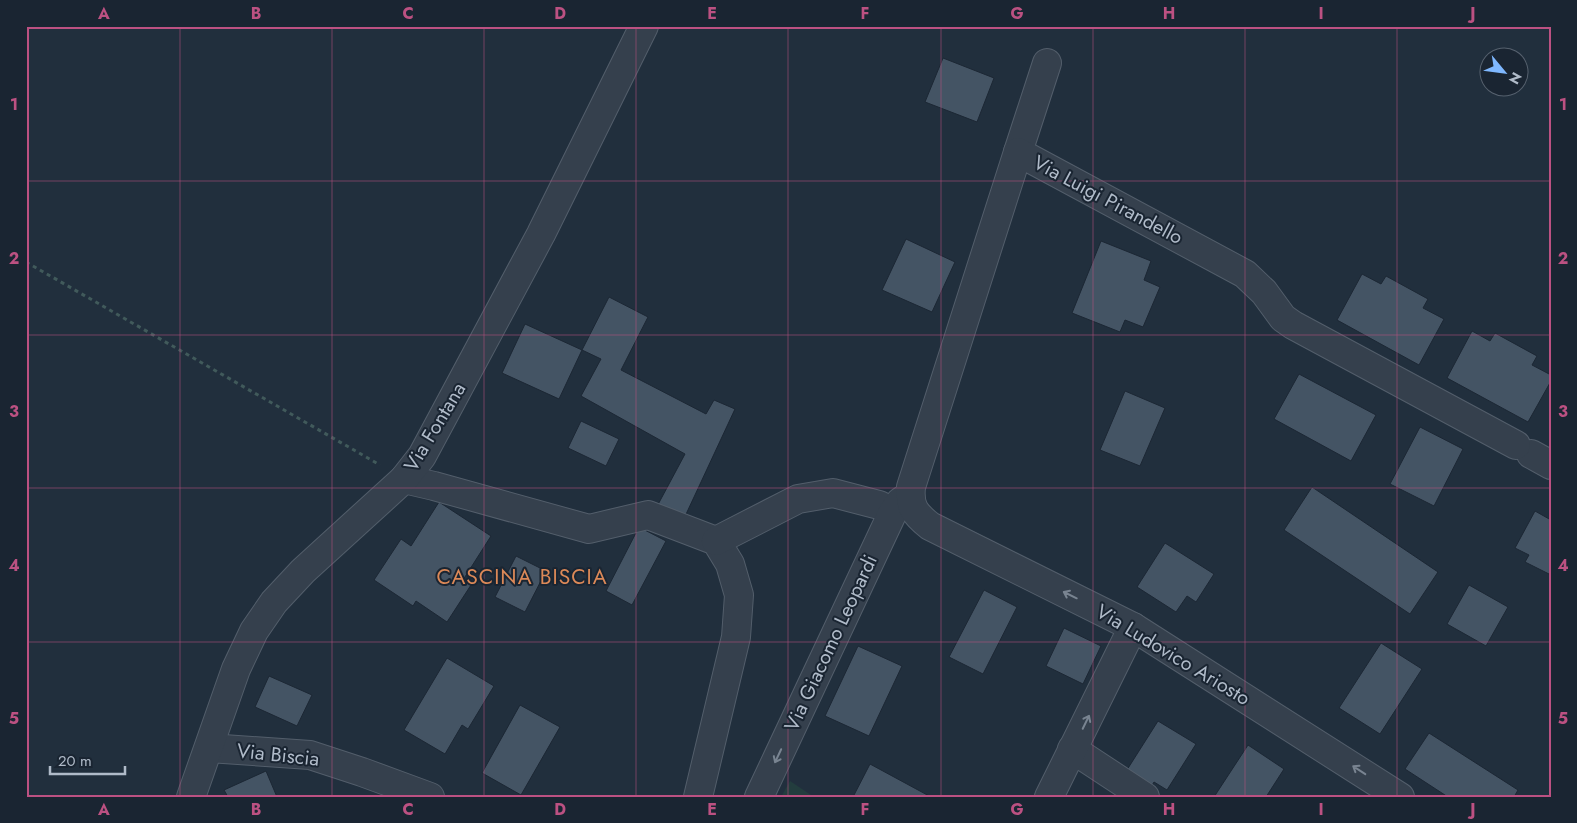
<svg xmlns="http://www.w3.org/2000/svg" width="1577" height="823" viewBox="0 0 1577 823" font-family="Jost,sans-serif">
	<style>
		.green { fill: #233d3e }
		.building { fill: #445464; stroke: #1c2734 }
		.lines { fill: none; stroke-linecap: round; stroke-linejoin: round }
		.minor-casing { stroke: #535e6b; stroke-width: 30 }
		.path { stroke: #415a5b; stroke-width: 3; stroke-dasharray: 4 4; stroke-linecap: butt }
		.minor { stroke: #35404d; stroke-width: 28 }
		.oneway { stroke: #798491 }
		.grid { fill: none; stroke: #bc5182; stroke-width: 1; stroke-opacity: 0.55 }
		.labels { text-anchor: middle; dominant-baseline: central; stroke-width: 4; stroke-linejoin: round; paint-order: stroke }
		.street-label { font-size: 20px; fill: #b0bbc9; stroke: #1a2532 }
		.neighbourhood-label { font-size: 21px; letter-spacing: 1px; fill: #dc8958; stroke: #1a2532 }
		.neatline { fill: none; stroke: #bc5182; stroke-width: 2 }
		.grid-label { font-size: 16px; text-anchor: middle; font-weight: bold; fill: #bc5182 }
	</style>
	<rect width="100%" height="100%" fill="#212f3d"/>
	<path class="green" d="M790 781 814 797H781Z"/>
	<g class="building">
		<path d="M943 58 994 78 977 122 925 102Z"/>
		<path d="M906 239 955 262 932 312 882 290Z"/>
		<path d="M1101 241 1151 261 1144 280 1160 287 1143 327 1125 320 1120 332 1072 313Z"/>
		<path d="M1362 274 1381 284 1386 276 1428 299 1423 308 1444 319 1419 365 1337 320Z"/>
		<path d="M609 297 648 317 621 370 706 414 714 400 735 409 681 525 654 512 685 454 581 396 601 359 582 350Z"/>
		<path d="M525 324 582 350 559 399 502 373Z"/>
		<path d="M1472 331 1490 341 1495 333 1537 356 1532 365 1551 375V381L1528 422 1447 378Z"/>
		<path d="M1299 374 1376 415 1351 461 1274 419Z"/>
		<path d="M1125 391 1165 408 1140 466 1100 450Z"/>
		<path d="M581 421 619 439 606 466 568 448Z"/>
		<path d="M1420 427 1463 449 1434 506 1390 484Z"/>
		<path d="M1312 487 1438 572 1410 614 1284 530Z"/>
		<path d="M439 502 491 536 463 580 471 585 447 622 416 601 413 606 374 580 401 539 411 546Z"/>
		<path d="M1535 511 1551 520V575L1525 562 1529 555 1515 548Z"/>
		<path d="M639 527 666 541 632 605 606 591Z"/>
		<path d="M1165 543 1214 574 1196 602 1187 596 1176 612 1137 587Z"/>
		<path d="M516 556 546 571 525 612 495 597Z"/>
		<path d="M1469 585 1508 607 1486 646 1447 624Z"/>
		<path d="M984 590 1017 607 983 674 949 657Z"/>
		<path d="M1064 628 1101 646 1083 684 1046 666Z"/>
		<path d="M1381 643 1422 669 1380 734 1339 708Z"/>
		<path d="M858 646 902 666 869 736 825 716Z"/>
		<path d="M447 658 494 686 468 729 462 725 445 754 404 730Z"/>
		<path d="M269 676 312 695 297 726 255 707Z"/>
		<path d="M520 705 560 727 521 795 482 773Z"/>
		<path d="M1158 721 1196 744 1167 790 1154 782 1150 789 1125 773Z"/>
		<path d="M1429 733 1518 790 1514 797H1448L1405 769Z"/>
		<path d="M1248 745 1284 769 1266 797H1214Z"/>
		<path d="M870 764 931 797H853Z"/>
		<path d="M266 771 277 797H228L224 790Z"/>
	</g>
	<g class="lines">
		<g class="minor-casing">
			<g id="minor">
				<path d="M1018 152 1047 63"/>
				<path d="M1531 454 1551 465"/>
				<path d="M404 479 434 486 589 529 648 515 716 541 730 564 739 595 736 637 698 797"/>
				<path d="M716 541 798 499 833 493 879 505 893 512"/>
				<path d="M209 748 310 755 362 772 430 797"/>
				<path d="M1072 749 1145 797"/>
				<path d="M191 797 236 669 254 631 274 602 303 571 404 479 422 456 541 234 644 26"/>
				<path d="M759 797 893 512 900 502 910 495"/>
				<path d="M1049 797 1133 627"/>
				<path d="M1400 797 1133 627 930 526C915 514 909 507 911 487L1018 152 1245 274 1264 292 1283 318 1293 325 1516 445"/>
			</g>
		</g>
		<path class="path" d="M26 262 380 465"/>
		<use href="#minor" class="minor"/>
	</g>
	<defs><path id="oneway-shaft" d="M-6 0H5M1.5-3L5.5 0L1.5 3" fill="none" stroke-width="1.6" stroke-linecap="round" stroke-linejoin="round" transform="scale(1.25)"/></defs>
	<g class="oneway">
		<use href="#oneway-shaft" transform="translate(1070 595) rotate(-154)"/>
		<use href="#oneway-shaft" transform="translate(1086 722) rotate(-64)"/>
		<use href="#oneway-shaft" transform="translate(778 756) rotate(115)"/>
		<use href="#oneway-shaft" transform="translate(1359 770) rotate(-147)"/>
	</g>
	<path class="grid" d="M180 26V797M332 26V797M484 26V797M636 26V797M788 26V797M941 26V797M1093 26V797M1245 26V797M1397 26V797M26 181H1551M26 335H1551M26 488H1551M26 642H1551"/>
	<g class="labels">
		<g class="street-label">
			<text transform="translate(1108 200) rotate(28)">Via Luigi Pirandello</text>
			<text transform="translate(435 427) rotate(-59)">Via Fontana</text>
			<text transform="translate(831 643) rotate(-65)">Via Giacomo Leopardi</text>
			<text transform="translate(1173 655) rotate(31)">Via Ludovico Ariosto</text>
			<text transform="translate(278 755) rotate(6)">Via Biscia</text>
		</g>
		<g class="neighbourhood-label">
			<text x="522" y="577">CASCINA BISCIA</text>
		</g>
	</g>
	<rect width="1577" height="823" fill="none" stroke="#1a2532" stroke-width="55"/>
	<g transform="translate(1504 72) rotate(119)"><circle r="24" fill="#1a2532" stroke="#56616e"/>
	<path d="M0-4L9 19L0 12L-9 19Z" fill="#7fb8ff"/>
	<text y="-8" font-size="14" font-weight="bold" text-anchor="middle" fill="#b0bbc9">N</text>
	</g>
	<path d="M50 766v8h75v-8" fill="none" stroke="#b0bbc9" stroke-width="2.5"/>
	<text x="58" y="766" font-size="15" fill="#b0bbc9" stroke="#1a2532" stroke-width="4" paint-order="stroke">20 m</text>
	<rect x="28" y="28" width="1522" height="768" class="neatline"/>
	<g class="grid-label">
		<text x="104" y="19">A</text>
		<text x="256" y="19">B</text>
		<text x="408" y="19">C</text>
		<text x="560" y="19">D</text>
		<text x="712" y="19">E</text>
		<text x="865" y="19">F</text>
		<text x="1017" y="19">G</text>
		<text x="1169" y="19">H</text>
		<text x="1321" y="19">I</text>
		<text x="1473" y="19">J</text>
		<text x="14" y="110">1</text>
		<text x="1563" y="110">1</text>
		<text x="14" y="264">2</text>
		<text x="1563" y="264">2</text>
		<text x="14" y="417">3</text>
		<text x="1563" y="417">3</text>
		<text x="14" y="571">4</text>
		<text x="1563" y="571">4</text>
		<text x="14" y="724">5</text>
		<text x="1563" y="724">5</text>
		<text x="104" y="815">A</text>
		<text x="256" y="815">B</text>
		<text x="408" y="815">C</text>
		<text x="560" y="815">D</text>
		<text x="712" y="815">E</text>
		<text x="865" y="815">F</text>
		<text x="1017" y="815">G</text>
		<text x="1169" y="815">H</text>
		<text x="1321" y="815">I</text>
		<text x="1473" y="815">J</text>
	</g>
</svg>
